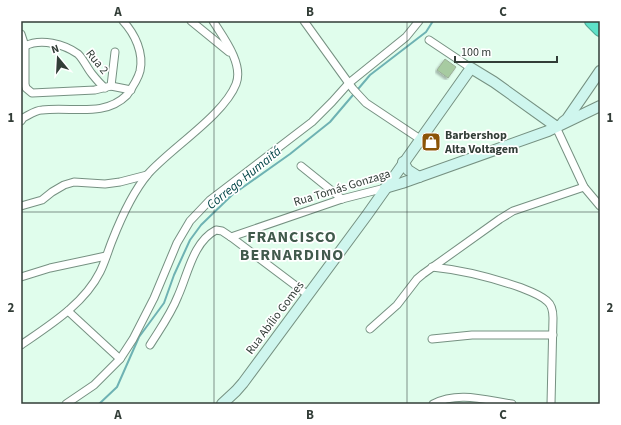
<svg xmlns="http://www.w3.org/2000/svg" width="621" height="425" viewBox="0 0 621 425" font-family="'Source Sans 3',sans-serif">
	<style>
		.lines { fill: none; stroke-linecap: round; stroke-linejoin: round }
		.stream { stroke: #6eb2b3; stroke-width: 2 }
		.building { fill: #a7cba1; stroke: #9bae98; filter: url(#shadow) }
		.street-casing { stroke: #769182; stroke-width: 9 }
		.secondary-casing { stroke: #769182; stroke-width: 12 }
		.highway-casing { stroke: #4fa895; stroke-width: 14 }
		.street { stroke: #fff; stroke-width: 7 }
		.secondary { stroke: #cff6ee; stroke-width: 10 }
		.highway { stroke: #5ee1c8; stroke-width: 12 }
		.grid { fill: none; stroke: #323d37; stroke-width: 1; stroke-opacity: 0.55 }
		.labels { text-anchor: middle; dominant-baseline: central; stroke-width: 3.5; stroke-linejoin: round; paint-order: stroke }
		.street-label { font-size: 12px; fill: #323d37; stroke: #fff }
		.poi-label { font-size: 12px; font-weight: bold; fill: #323d37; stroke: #fff; text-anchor: start }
		.water-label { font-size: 13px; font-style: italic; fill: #014446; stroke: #fff }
		.district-label { font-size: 16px; font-weight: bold; letter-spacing: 1px; fill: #415a4c; stroke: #fff }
		.neatline { fill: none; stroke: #323d37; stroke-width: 1.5 }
		.grid-label { font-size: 13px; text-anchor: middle; font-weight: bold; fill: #323d37 }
	</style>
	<defs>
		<filter id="shadow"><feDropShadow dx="-2" dy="2" stdDeviation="1" flood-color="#0004"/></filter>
	</defs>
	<rect width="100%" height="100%" fill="#e0fdec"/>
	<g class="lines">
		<path class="stream" d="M99 404 117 387 139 337 164 303 174 275 190 240 201 225 232 195 290 154 330 122 370 75 426 32 433 21"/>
	</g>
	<path class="building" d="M445 59 456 67 448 78 437 70Z"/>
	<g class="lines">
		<g class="street-casing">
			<g id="street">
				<path d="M191 21 229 52"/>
				<path d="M304 21 353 89 366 103 420 139"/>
				<path d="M21 34 25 46V84L26 88 32 93 95 90 111 86 131 90"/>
				<path d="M429 40 471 68"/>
				<path d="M25 46C41 38 64 44 78 54 84 60 87 68 92 74 96 79 100 84 105 88"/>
				<path d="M111 86 115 52"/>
				<path d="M21 121 23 118C29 115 36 110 42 110 71 106 104 118 127 95 132 88 138 79 140 71 144 53 135 34 123 21"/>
				<path d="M556 127 584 187 600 206"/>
				<path d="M301 166 342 199"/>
				<path d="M21 206 42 200 52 192 64 185 74 182 105 184 120 182 147 175"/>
				<path d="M231 237 342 199 385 188"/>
				<path d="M432 267C462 270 490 277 519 287 529 291 539 294 547 301 552 305 553 311 553 318L551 404"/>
				<path d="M21 277 50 268 106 256"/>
				<path d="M68 311 120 359"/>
				<path d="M370 329 397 305 417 279 423 274 500 219 513 211 584 187"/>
				<path d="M432 339 472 335H553"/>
				<path d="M21 345C50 325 84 304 100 272 105 262 108 251 112 241 121 218 132 193 148 174 171 148 224 115 236 84 244 64 223 37 213 21"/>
				<path d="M150 345C160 329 171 314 178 296 188 274 193 242 216 230L222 231 231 237 308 295"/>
				<path d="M66 404 94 385 120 359 133 339 154 298 177 243 190 221 210 200 312 122 332 102 349 83 406 37 419 21"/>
				<path d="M433 404C458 391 485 400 512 404"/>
			</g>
		</g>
		<g class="secondary-casing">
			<g id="secondary">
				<path d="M563 122 567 119 600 71"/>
				<path d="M403 162 408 170 419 177"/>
				<path d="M385 188 402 183 548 131 600 106"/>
				<path d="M222 404 236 391 243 383 367 215 471 68 494 82 554 125 556 127"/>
			</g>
		</g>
		<g class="highway-casing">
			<path id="highway" d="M591 21 600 30"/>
		</g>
		<use href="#street" class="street"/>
		<use href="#secondary" class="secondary"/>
		<use href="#highway" class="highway"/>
	</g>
	<path class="grid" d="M214 21V404M407 21V404M21 212H600"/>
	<defs>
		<g id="shop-square" transform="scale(1)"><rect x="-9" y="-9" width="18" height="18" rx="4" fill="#8b5406" stroke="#fff"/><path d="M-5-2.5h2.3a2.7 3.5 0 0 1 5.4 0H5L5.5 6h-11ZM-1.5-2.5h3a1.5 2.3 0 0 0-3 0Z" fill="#fff"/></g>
	</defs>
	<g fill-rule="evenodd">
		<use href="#shop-square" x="431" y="142"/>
	</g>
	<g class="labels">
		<g class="street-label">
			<text transform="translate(97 62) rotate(51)">Rua 2</text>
			<text transform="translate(342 188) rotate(-17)">Rua Tomás Gonzaga</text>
			<text transform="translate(275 318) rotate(-53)">Rua Abílio Gomes</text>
		</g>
		<g class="poi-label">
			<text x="445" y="135">Barbershop<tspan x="445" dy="14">Alta Voltagem</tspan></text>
		</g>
		<g class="water-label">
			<text transform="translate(244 178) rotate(-39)">Córrego Humaitá</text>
		</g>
		<g class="district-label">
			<text x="292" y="237">FRANCISCO<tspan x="292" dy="18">BERNARDINO</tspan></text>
		</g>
	</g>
	<rect width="621" height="425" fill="none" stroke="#ffffff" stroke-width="44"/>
	<g transform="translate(58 58) rotate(342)" stroke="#ffffff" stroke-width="3" paint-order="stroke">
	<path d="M0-3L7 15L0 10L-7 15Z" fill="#323d37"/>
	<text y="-6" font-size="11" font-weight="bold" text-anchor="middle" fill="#323d37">N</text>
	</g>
	<path d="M455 56v6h102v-6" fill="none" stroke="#323d37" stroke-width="2"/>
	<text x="461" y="56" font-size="12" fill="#323d37" stroke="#ffffff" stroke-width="3" paint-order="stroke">100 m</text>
	<rect x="22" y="22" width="577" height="381" class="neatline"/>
	<g class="grid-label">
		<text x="118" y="16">A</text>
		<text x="310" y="16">B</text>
		<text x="503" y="16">C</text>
		<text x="11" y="122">1</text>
		<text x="610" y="122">1</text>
		<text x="11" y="312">2</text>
		<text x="610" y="312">2</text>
		<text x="118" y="419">A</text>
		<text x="310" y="419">B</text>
		<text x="503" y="419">C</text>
	</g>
</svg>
